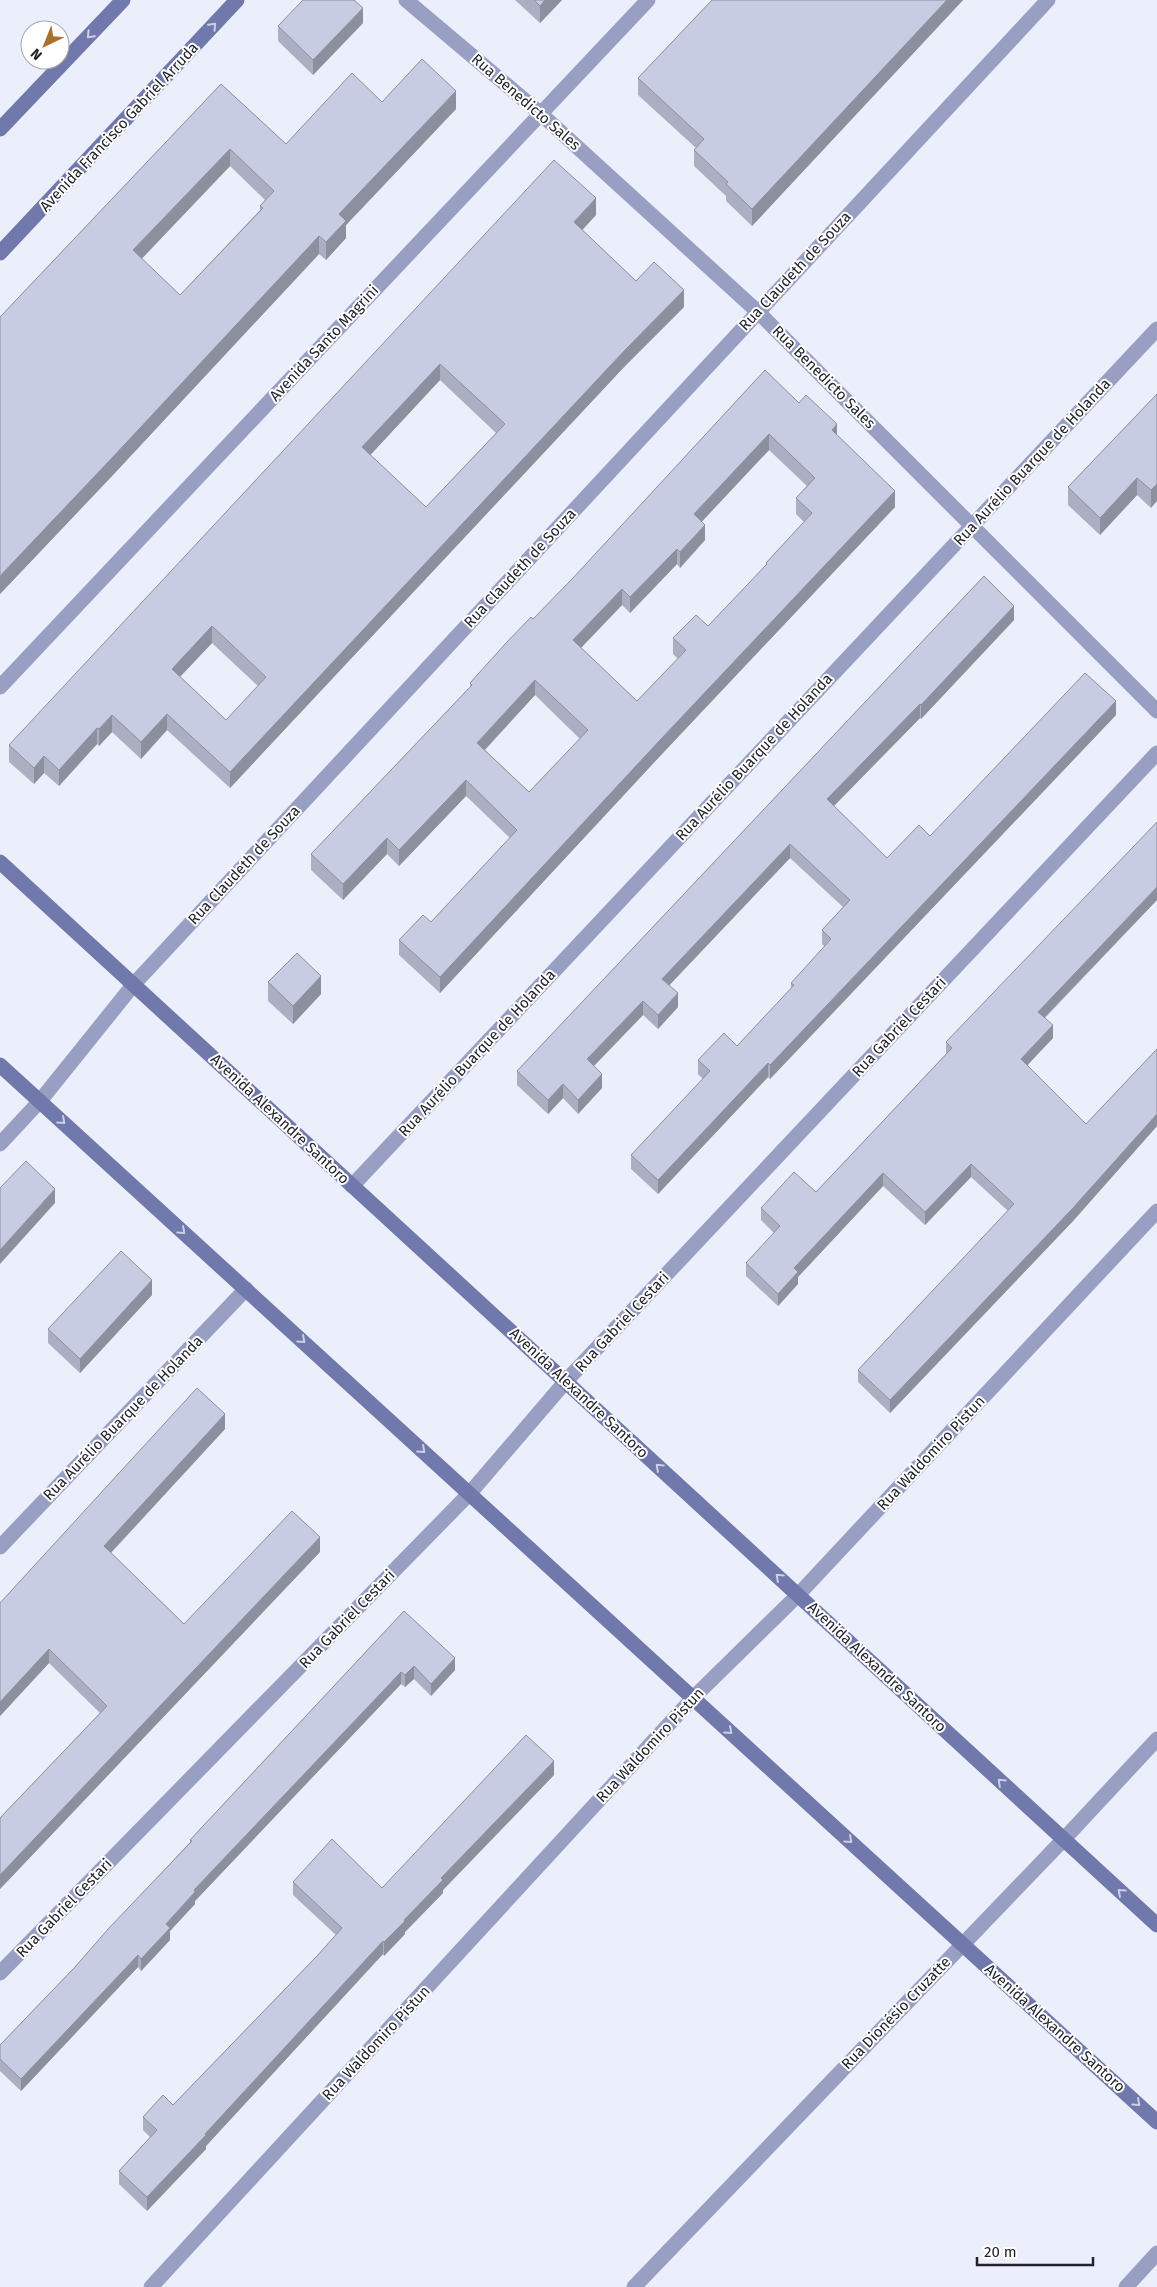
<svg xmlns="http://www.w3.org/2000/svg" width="1157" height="2287" viewBox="0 0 1157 2287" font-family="'Fira Sans',sans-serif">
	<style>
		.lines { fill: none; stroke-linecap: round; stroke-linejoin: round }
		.street { stroke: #999fc3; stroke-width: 15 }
		.secondary { stroke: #7078ac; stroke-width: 15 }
		.wall { fill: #acafc2; fill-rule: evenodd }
		.shaded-wall { fill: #8c8f9e }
		.building { fill: #c8cce2; stroke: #8c8f9e; fill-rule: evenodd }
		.oneway { stroke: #cdd0e2 }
		.labels { text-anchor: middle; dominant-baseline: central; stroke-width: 4; stroke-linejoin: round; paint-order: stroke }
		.street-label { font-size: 15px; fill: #22232c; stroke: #fff }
	</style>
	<rect width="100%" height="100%" fill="#ebeefb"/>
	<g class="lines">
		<g class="street">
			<path d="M406 0 541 114 758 312 1157 711"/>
			<path d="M0 687 648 0"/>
			<path d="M0 1144 40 1101 134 984 1048 0"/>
			<path d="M352 1186 1157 329"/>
			<path d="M0 1547 246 1289"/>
			<path d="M0 1973 470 1493 566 1381 1157 753"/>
			<path d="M151 2287 693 1698 798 1595 1157 1211"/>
			<path d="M634 2287 1064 1839 1157 1739"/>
			<path d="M1126 2287 1157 2253"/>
		</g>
		<g class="secondary">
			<path d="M0 129 123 0"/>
			<path d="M0 253 237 0"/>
			<path d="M0 862 1157 1925"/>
			<path d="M0 1065 1157 2122"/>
		</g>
	</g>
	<g class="wall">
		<path d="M515 0H562L540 23Z"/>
		<path d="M712 0H963L752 226 726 201V196L694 166V150L696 148 638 95V78Z"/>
		<path d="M363 23 313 75 278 41V26Z"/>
		<path d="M221 84 286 144 382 102 456 109 346 225V238L326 260 319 254 112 476 0 594V317ZM230 166 265 200 260 206V210L180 295 141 259Z"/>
		<path d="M596 215 582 230 636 281 684 307 625 366 230 788 167 730 141 759 112 732 99 746 97 744 59 786 44 773 34 784 9 762V745ZM440 380 496 433 426 507 370 455ZM212 643 258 686 226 720 180 677Z"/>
		<path d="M1157 394 1151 508 1137 495 1100 535 1068 505V487Z"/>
		<path d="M799 403 837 435 895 507 661 755 440 993 399 955V940L431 922 510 838 466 796 399 866 387 854 343 900 311 870V854L470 687V683L533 619ZM769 450 807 486 796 498V514L804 522 766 563V566L708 626 673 638V654L678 659 637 701 581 648 622 605 630 613 677 564 680 568 705 540 702 521ZM535 695 580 739 529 792 485 750Z"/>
		<path d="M984 576 1014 620 921 719 920 718 834 806 887 858 930 836 1116 715 770 1079 768 1077 658 1194 631 1169V1155L703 1079 698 1074V1060L737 1046 791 989V983L825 947 822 944V930L843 907 790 858 669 985 678 1007 658 1029 643 1015 594 1066 602 1088 578 1114 563 1098 548 1114 517 1085V1071Z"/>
		<path d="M1157 900 1045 1018 1053 1038 1027 1065 1086 1124 1157 1049V1126L1073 1221 890 1413 858 1382V1370L1008 1211 971 1177 925 1225 883 1186 798 1277V1284L778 1306 746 1276V1263L774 1233 761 1220V1208L816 1192 946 1054V1042Z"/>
		<path d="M268 982 321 994 293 1024 268 1001Z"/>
		<path d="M152 1295 80 1373 48 1343V1329Z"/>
		<path d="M225 1429 111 1553 184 1624 320 1552 0 1889V1818L100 1713 49 1663 0 1716V1603Z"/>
		<path d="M404 1611 455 1670 431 1696 414 1679 405 1687 401 1684 195 1901V1904L170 1931V1940L141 1971 138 1967 21 2091 0 2071V2045L75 1967 190 1842V1840Z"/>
		<path d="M554 1775 443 1890V1893L405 1932V1934L384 1956 383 1954 206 2146V2149L147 2211 119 2184V2171L150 2137 143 2130V2117L173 2105 317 1956 336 1935 293 1895V1882L382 1888Z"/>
	</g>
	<g class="shaded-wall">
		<path d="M545 0H562L540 23V6Z"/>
		<path d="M947 0H963L752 226V209Z"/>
		<path d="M363 8V23L313 75V60Z"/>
		<path d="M456 91V109L346 225V238L326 260V242L339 214Z"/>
		<path d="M230 149V166L133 268V250Z"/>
		<path d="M596 198V215L574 239V222Z"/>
		<path d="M319 236V254L112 476 0 594V576Z"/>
		<path d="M684 290V307L625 366 230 788V772L625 350Z"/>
		<path d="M440 364V380L362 464V447Z"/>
		<path d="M837 424V440L832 430Z"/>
		<path d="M769 434V450L694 530V514Z"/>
		<path d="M1137 478V495L1100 535V518Z"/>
		<path d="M1157 484V501L1151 508V490Z"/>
		<path d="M895 491V507L661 755 440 993V977L661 739Z"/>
		<path d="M705 525V540L680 568V552Z"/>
		<path d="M677 549V564L630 613V597Z"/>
		<path d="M622 589V605L573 656V640Z"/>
		<path d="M1014 606V620L921 719V705Z"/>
		<path d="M212 626V643L172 685V669Z"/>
		<path d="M535 680V695L477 758V743Z"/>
		<path d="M1116 701V715L770 1079V1065Z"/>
		<path d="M920 704V718L827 813V799Z"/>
		<path d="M167 714V730L141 759V742Z"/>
		<path d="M112 715V732L99 746V729Z"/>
		<path d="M97 728V744L59 786V770Z"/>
		<path d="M44 756V773L34 784V768Z"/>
		<path d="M466 780V796L399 866V850Z"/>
		<path d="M387 838V854L343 900V884Z"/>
		<path d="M790 844V858L662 993V979Z"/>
		<path d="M1157 887V900L1038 1024V1012Z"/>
		<path d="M321 976V994L293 1024V1006Z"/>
		<path d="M678 993V1007L658 1029V1015Z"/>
		<path d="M643 1001V1015L587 1073V1059Z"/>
		<path d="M1053 1025V1038L1021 1072V1059Z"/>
		<path d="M768 1063V1077L658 1194V1180Z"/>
		<path d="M602 1074V1088L578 1114V1100Z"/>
		<path d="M563 1084V1098L548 1114V1100Z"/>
		<path d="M1157 1114V1126L1073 1221 890 1413V1400Z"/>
		<path d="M971 1164V1177L925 1225V1212Z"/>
		<path d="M883 1173V1186L798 1277V1284L778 1306V1294L794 1268Z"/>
		<path d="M55 1189V1203L0 1264V1250Z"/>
		<path d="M152 1280V1295L80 1373V1359Z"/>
		<path d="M225 1414V1429L104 1560V1546Z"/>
		<path d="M320 1537V1552L0 1889V1875Z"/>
		<path d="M49 1649V1663L0 1716V1702Z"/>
		<path d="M455 1658V1670L431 1696V1684Z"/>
		<path d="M414 1666V1679L405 1687V1675Z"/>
		<path d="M401 1672V1684L195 1901V1904L170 1931V1940L141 1971V1959L166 1924 194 1890Z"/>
		<path d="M554 1761V1775L443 1890V1893L405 1932V1934L384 1956V1942L404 1920 441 1878Z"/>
		<path d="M383 1941V1954L206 2146V2149L147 2211V2197Z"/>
		<path d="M138 1955V1967L21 2091V2079Z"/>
	</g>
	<g class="building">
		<path d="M303 0H354L363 8 313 60 278 26Z"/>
		<path d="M534 0H545L540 6Z"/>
		<path d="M712 0H947L752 209 726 184 728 182 694 150 704 139 638 78Z"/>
		<path d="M422 59 456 91 339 214 346 221 326 242 319 236 112 458 0 576V317L221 84 286 144 352 73 382 102ZM230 149 274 191 260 206 263 208 180 295 133 250Z"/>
		<path d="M554 160 596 198 574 222 636 281 654 262 684 290 625 350 230 772 167 714 141 742 112 715 99 729 97 728 59 770 44 756 34 768 9 745ZM440 364 505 424 426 507 362 447ZM212 626 266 677 226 720 172 669Z"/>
		<path d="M765 370 799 403 806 395 837 424 832 430 895 491 661 739 440 977 399 940 423 915 431 922 517 830 466 780 399 850 387 838 343 884 311 854 472 685 470 683 506 643 531 617 533 619 573 578ZM769 434 815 478 796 498 812 513 766 563 767 564 708 626 696 615 673 638 686 650 637 701 573 640 622 589 630 597 677 549 680 552 705 525 694 514ZM535 680 588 730 529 792 477 743Z"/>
		<path d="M1157 394V484L1151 490 1137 478 1100 518 1068 487Z"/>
		<path d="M984 576 1014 606 921 705 920 704 827 799 887 858 919 825 930 836 1085 673 1116 701 770 1065 768 1063 658 1180 631 1155 710 1071 698 1060 724 1033 737 1046 794 985 791 983 831 939 822 930 850 900 790 844 662 979 678 993 658 1015 643 1001 587 1059 602 1074 578 1100 563 1084 548 1100 517 1071Z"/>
		<path d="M1157 822V887L1038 1012 1053 1025 1021 1059 1086 1124 1157 1049V1114L1073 1208 890 1400 858 1370 1014 1204 971 1164 925 1212 883 1173 794 1268 798 1272 778 1294 746 1263 780 1226 761 1208 794 1172 816 1192 952 1048 946 1042Z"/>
		<path d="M297 953 321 976 293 1006 268 982Z"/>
		<path d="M26 1161 55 1189 0 1250V1188Z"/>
		<path d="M121 1251 152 1280 80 1359 48 1329Z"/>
		<path d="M197 1388 225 1414 104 1546 184 1624 292 1511 320 1537 0 1875V1818L107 1706 49 1649 0 1702V1603Z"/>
		<path d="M404 1611 455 1658 431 1684 414 1666 405 1675 401 1672 194 1890 195 1892 166 1924 170 1928 141 1959 138 1955 21 2079 0 2059V2045L75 1967 109 1928 192 1841 190 1840Z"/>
		<path d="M526 1735 554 1761 441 1878 443 1880 404 1920 405 1921 384 1942 383 1941 205 2134 206 2135 147 2197 119 2171 157 2130 143 2117 163 2095 173 2105 317 1956 342 1928 293 1882 332 1839 382 1888Z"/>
	</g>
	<defs><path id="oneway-chevron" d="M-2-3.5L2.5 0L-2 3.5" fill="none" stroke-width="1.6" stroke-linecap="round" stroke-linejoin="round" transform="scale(1.25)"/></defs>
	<g class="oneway">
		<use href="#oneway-chevron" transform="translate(213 26) rotate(-47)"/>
		<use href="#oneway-chevron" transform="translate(90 35) rotate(134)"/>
		<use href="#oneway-chevron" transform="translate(62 1121) rotate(42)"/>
		<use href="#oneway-chevron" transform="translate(182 1231) rotate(42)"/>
		<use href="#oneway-chevron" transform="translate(302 1340) rotate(42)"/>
		<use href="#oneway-chevron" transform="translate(422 1450) rotate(42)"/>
		<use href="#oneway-chevron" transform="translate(659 1467) rotate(-137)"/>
		<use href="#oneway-chevron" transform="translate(779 1577) rotate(-137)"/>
		<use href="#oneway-chevron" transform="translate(729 1731) rotate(42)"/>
		<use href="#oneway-chevron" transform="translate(1001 1782) rotate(-137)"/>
		<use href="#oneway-chevron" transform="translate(849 1840) rotate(42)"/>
		<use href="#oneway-chevron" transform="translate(1121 1892) rotate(-138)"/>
		<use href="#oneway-chevron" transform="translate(1137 2103) rotate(42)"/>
	</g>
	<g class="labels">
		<g class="street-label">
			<text transform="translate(526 102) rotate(41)">Rua Benedicto Sales</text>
			<text transform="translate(119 127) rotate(-47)">Avenida Francisco Gabriel Arruda</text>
			<text transform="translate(795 271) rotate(-47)">Rua Claudeth de Souza</text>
			<text transform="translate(324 343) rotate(-47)">Avenida Santo Magrini</text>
			<text transform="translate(824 377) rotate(45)">Rua Benedicto Sales</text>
			<text transform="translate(1032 462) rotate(-47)">Rua Aurélio Buarque de Holanda</text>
			<text transform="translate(520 568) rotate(-47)">Rua Claudeth de Souza</text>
			<text transform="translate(754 757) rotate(-47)">Rua Aurélio Buarque de Holanda</text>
			<text transform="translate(244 865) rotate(-47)">Rua Claudeth de Souza</text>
			<text transform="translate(899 1027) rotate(-47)">Rua Gabriel Cestari</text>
			<text transform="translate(477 1053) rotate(-47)">Rua Aurélio Buarque de Holanda</text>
			<text transform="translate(280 1119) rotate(43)">Avenida Alexandre Santoro</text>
			<text transform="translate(622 1322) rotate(-47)">Rua Gabriel Cestari</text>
			<text transform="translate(579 1393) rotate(43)">Avenida Alexandre Santoro</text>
			<text transform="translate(123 1418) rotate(-46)">Rua Aurélio Buarque de Holanda</text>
			<text transform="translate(931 1453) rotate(-47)">Rua Waldomiro Pistun</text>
			<text transform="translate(347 1619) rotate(-46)">Rua Gabriel Cestari</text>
			<text transform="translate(877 1667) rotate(43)">Avenida Alexandre Santoro</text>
			<text transform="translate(650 1745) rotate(-47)">Rua Waldomiro Pistun</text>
			<text transform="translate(64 1908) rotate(-46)">Rua Gabriel Cestari</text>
			<text transform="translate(896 2013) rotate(-46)">Rua Dionésio Cruzatte</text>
			<text transform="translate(1055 2028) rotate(42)">Avenida Alexandre Santoro</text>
			<text transform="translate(376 2043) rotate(-47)">Rua Waldomiro Pistun</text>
		</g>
	</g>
	<g transform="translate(45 45) rotate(223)"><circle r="24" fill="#ffffff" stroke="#a7a7ab"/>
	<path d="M0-4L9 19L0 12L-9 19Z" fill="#a9702e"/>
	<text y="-8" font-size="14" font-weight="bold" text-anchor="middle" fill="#22232c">N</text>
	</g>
	<path d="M977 2257v8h116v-8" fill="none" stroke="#22232c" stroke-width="2.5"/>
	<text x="984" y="2257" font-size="15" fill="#22232c" stroke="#ffffff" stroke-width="4" paint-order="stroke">20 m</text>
</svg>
